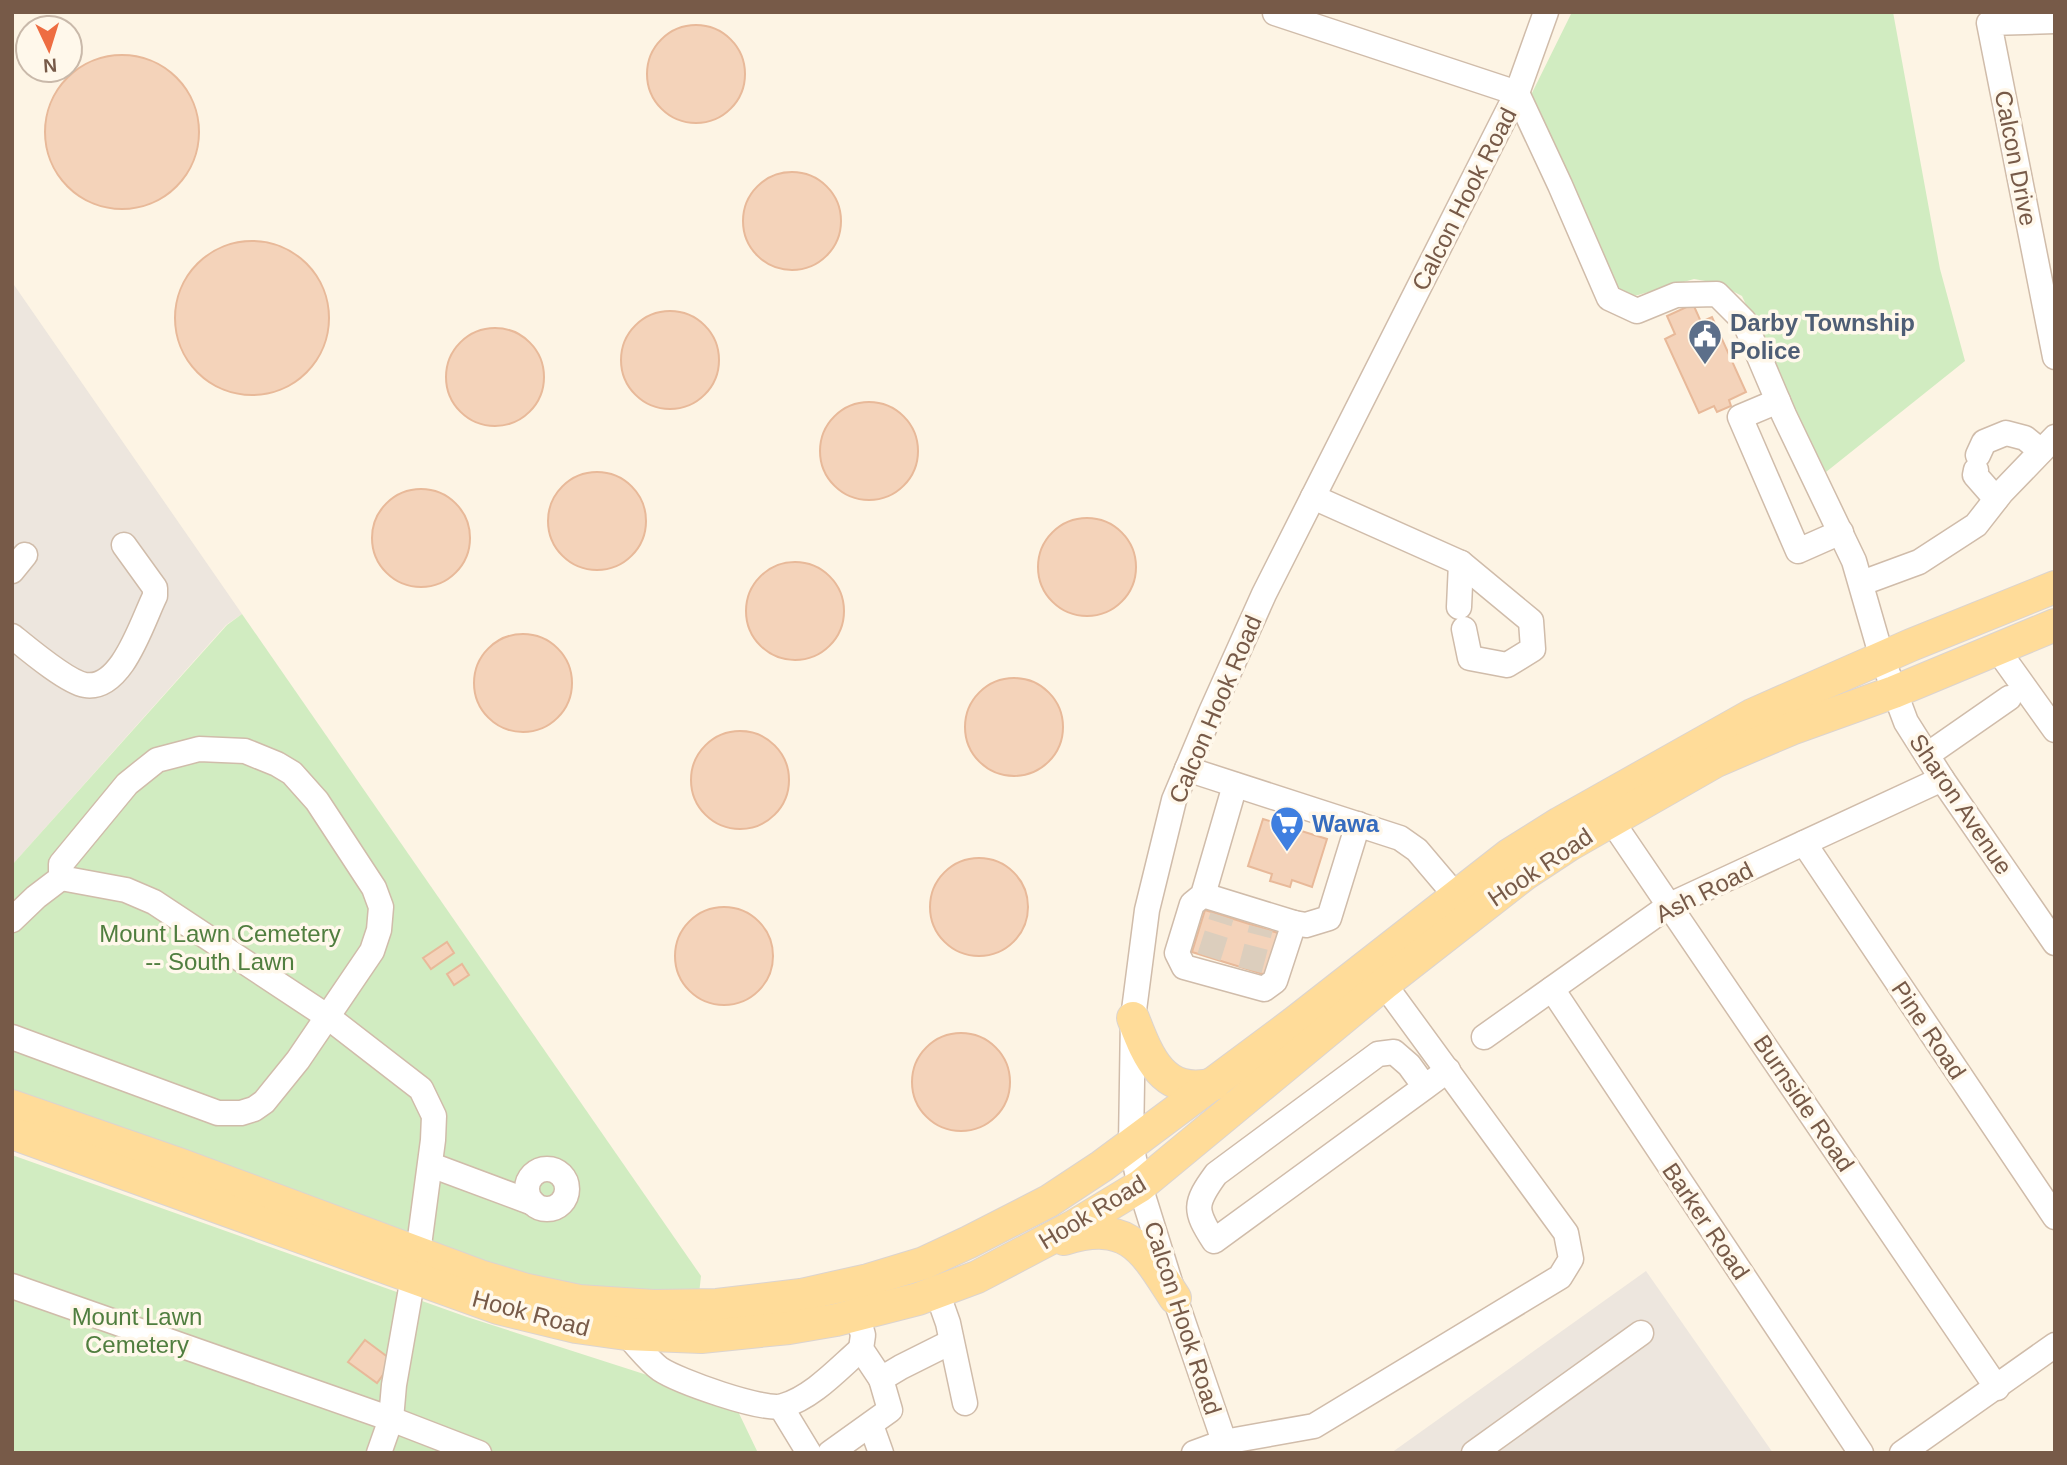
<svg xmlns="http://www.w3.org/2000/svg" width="2067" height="1465" viewBox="0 0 2067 1465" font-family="Arial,sans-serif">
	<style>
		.industrial { fill: #ede6de }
		.green { fill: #d1ecc1 }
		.building { fill: #f4d3ba; stroke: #e8b999; stroke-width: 2 }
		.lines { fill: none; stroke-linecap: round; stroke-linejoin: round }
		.minor-tunnel { stroke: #dccebd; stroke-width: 24; stroke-dasharray: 24 12; stroke-linecap: butt }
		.minor-casing { stroke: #d0bcaa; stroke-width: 27 }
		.major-casing { stroke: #dcd4cf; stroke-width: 34 }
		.minor { stroke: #fff; stroke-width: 24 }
		.major { stroke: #ffdc99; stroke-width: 32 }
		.labels { text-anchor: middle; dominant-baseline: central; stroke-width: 7; stroke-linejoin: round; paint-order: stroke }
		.street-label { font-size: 24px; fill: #775a48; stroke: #fff8eb }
		.service-label { font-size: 24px; font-weight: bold; fill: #4e5e75; stroke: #fff8eb; text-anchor: start }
		.shop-label { font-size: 24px; font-weight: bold; fill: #366cbe; stroke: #fff8eb; text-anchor: start }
		.park-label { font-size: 24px; fill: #507e3f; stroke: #fff8eb }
	</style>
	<rect width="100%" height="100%" fill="#fdf4e4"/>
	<g class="industrial">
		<path d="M12 282 242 614 226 625 12 865Z"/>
		<path d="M1646 1271 1773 1453H1391Z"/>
	</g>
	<g class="green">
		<path d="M1572 12H1893L1940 269 1965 361 1826 472 1786 393 1742 296 1717 283 1694 279 1631 297 1616 290 1531 95Z"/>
		<path d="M242 614 701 1276 699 1294 599 1289 494 1268 12 1094V865L227 625Z"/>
		<path d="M12 1155 467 1317 734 1403 758 1453H12Z"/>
	</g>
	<g class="building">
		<circle cx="696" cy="74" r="49"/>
		<circle cx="122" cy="132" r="77"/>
		<circle cx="792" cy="221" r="49"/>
		<circle cx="252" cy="318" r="77"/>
		<path d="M1693 304 1701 322 1712 317 1746 392 1729 400 1731 406 1717 412 1714 406 1699 413 1665 339 1675 334 1667 316Z"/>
		<circle cx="670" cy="360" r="49"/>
		<circle cx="495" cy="377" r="49"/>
		<circle cx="869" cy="451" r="49"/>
		<circle cx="597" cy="521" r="49"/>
		<circle cx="421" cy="538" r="49"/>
		<circle cx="1087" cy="567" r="49"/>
		<circle cx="795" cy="611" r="49"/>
		<circle cx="523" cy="683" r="49"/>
		<circle cx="1014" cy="727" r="49"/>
		<circle cx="740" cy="780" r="49"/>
		<path d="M1263 819 1327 839 1312 887 1292 880 1290 887 1270 881 1272 874 1248 866Z"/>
		<circle cx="979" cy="907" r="49"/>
		<circle cx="724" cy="956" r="49"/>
		<path d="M1205 910 1278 933 1266 975 1192 952Z"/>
		<path d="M447 942 454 953 431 969 423 958Z"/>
		<path d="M462 964 469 975 454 985 447 974Z"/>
		<circle cx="961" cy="1082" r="49"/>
		<path d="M365 1340 393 1361 377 1383 348 1362Z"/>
	</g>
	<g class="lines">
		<g class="minor-tunnel">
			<path d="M1209 957 1222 916"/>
			<path d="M1250 970 1261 928"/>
		</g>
		<g class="minor-casing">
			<g id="minor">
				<path d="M1275 13 1517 93 1560 185 1609 298 1637 311 1676 295 1717 294 1744 321 1784 415 1854 561 1882 658 1906 722 1942 779 2055 943"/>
				<path d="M2055 21 1989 23 2055 357"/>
				<path d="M1778 401 1740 417 1798 551 1841 532"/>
				<path d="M1978 455 1984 442 2006 433 2025 438 2041 451"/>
				<path d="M1976 470 1975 475 1996 499"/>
				<path d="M1313 497 1461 563 1531 621 1533 649 1507 665 1470 658 1464 629"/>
				<path d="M12 571 25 555"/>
				<path d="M1862 583 1919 562 1976 525 2001 493 2055 437"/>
				<path d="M1459 607 1461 563"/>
				<path d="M12 636C28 649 67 682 85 685 122 691 142 622 155 596V588L124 545"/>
				<path d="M1997 649 2055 730"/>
				<path d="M1927 755 2009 698"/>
				<path d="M1187 769 1400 838 1417 850 1456 896"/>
				<path d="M1235 785 1203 895 1192 904 1177 953 1184 967 1264 989 1275 981 1294 923 1306 925 1329 918 1358 824"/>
				<path d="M1611 820 1997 1388"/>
				<path d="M1804 843 2055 1217"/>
				<path d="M61 878 126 890 154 902 328 1017 421 1089 434 1116 433 1140 418 1253"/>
				<path d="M1203 895 1294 923"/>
				<path d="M12 920 36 897 61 878V864L127 784 157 760 199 749 245 751 277 764 292 773 317 801 374 888 381 907 379 930 372 951 298 1060 264 1102 254 1109 241 1113H218L12 1037"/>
				<path d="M1552 989 1861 1453"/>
				<path d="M1484 1037 1670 905 1942 779"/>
				<path d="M1425 1087 1409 1065 1394 1052 1378 1054 1216 1174C1194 1204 1194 1210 1214 1241L1425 1087 1448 1070"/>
				<path d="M431 1165 533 1203"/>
				<circle cx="547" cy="1189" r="20"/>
				<path d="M12 1286 391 1419 479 1453"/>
				<path d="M937 1292 948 1323 965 1403"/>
				<path d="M857 1314 863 1335 861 1349 881 1379 901 1367 951 1342"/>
				<path d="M626 1334C637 1345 648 1360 660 1369 678 1381 764 1412 783 1406 813 1397 838 1369 861 1349"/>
				<path d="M781 1407 809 1453"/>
				<path d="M871 1425 881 1453"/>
				<path d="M379 1453 391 1419 394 1385 413 1277"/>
				<path d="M830 1453 890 1410 881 1379"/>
				<path d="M1194 1453 1224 1442 1314 1426 1560 1277 1571 1259 1566 1233 1384 984"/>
				<path d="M1228 1453 1175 1298 1140 1186 1131 1145 1133 1018 1147 910 1174 800 1211 712 1264 594 1517 93 1546 12"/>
				<path d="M1474 1453 1641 1333"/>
				<path d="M1902 1453 2055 1345"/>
			</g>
		</g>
		<g class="major-casing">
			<g id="major">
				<path d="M1133 1018C1148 1057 1163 1097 1214 1084"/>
				<path d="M12 1106 179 1164 480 1276 527 1290 579 1301 654 1306 717 1305 801 1295 868 1280 924 1263 969 1242 1049 1201 1102 1166 1294 1023 1509 855 1560 823 1752 715 1911 645 2055 587"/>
				<path d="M12 1133 498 1308 576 1327 626 1334 701 1337 789 1328 836 1320 918 1299 977 1277 1074 1226 1140 1186 1384 984 1525 874 1569 845 1716 761 1791 729 1894 692 2055 625"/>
				<path d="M1064 1239C1129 1219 1144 1250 1175 1298"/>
			</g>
		</g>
		<use href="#minor" class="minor"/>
		<use href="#major" class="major"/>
	</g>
	<defs>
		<g id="civic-pin" transform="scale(1.75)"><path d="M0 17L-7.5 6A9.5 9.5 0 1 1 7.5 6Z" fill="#5c6f8a" stroke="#fff8eb"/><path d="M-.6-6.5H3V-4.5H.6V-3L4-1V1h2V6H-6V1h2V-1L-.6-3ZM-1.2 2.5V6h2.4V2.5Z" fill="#fff"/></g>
		<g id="supermarket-pin" transform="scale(1.75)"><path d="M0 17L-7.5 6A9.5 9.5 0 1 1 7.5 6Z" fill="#3f7fe0" stroke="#fff8eb"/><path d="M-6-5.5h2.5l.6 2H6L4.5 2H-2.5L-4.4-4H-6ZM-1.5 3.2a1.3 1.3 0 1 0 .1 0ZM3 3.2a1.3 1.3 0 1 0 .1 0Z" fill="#fff"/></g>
	</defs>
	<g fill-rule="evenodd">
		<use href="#civic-pin" x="1705" y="336"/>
		<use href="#supermarket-pin" x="1287" y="823"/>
	</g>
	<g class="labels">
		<g class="street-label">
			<text transform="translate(2016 158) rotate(79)">Calcon Drive</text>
			<text transform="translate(1464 199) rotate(-63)">Calcon Hook Road</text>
			<text transform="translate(1215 709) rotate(-67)">Calcon Hook Road</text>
			<text transform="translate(1961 804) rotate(56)">Sharon Avenue</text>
			<text transform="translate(1540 867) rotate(-34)">Hook Road</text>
			<text transform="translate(1704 892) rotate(-27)">Ash Road</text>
			<text transform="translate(1929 1030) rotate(56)">Pine Road</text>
			<text transform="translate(1804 1103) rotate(56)">Burnside Road</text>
			<text transform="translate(1092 1212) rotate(-31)">Hook Road</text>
			<text transform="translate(1706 1221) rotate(56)">Barker Road</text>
			<text transform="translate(531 1313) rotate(15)">Hook Road</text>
			<text transform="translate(1183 1318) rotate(72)">Calcon Hook Road</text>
		</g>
		<g class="service-label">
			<text x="1730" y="322">Darby Township<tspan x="1730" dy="28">Police</tspan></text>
		</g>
		<g class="shop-label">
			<text x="1312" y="823">Wawa</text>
		</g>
		<g class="park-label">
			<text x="220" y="933">Mount Lawn Cemetery<tspan x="220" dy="28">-- South Lawn</tspan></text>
			<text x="137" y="1316">Mount Lawn<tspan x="137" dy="28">Cemetery</tspan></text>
		</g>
	</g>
	<rect width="2067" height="1465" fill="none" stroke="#775a48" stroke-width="28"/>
	<g transform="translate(49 49) rotate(176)"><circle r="33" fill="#fff8eb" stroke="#c9b9aa" stroke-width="2"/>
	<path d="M0-5L12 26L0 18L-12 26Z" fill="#ee6d42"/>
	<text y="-10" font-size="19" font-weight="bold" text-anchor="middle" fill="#775a48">N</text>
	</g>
</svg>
